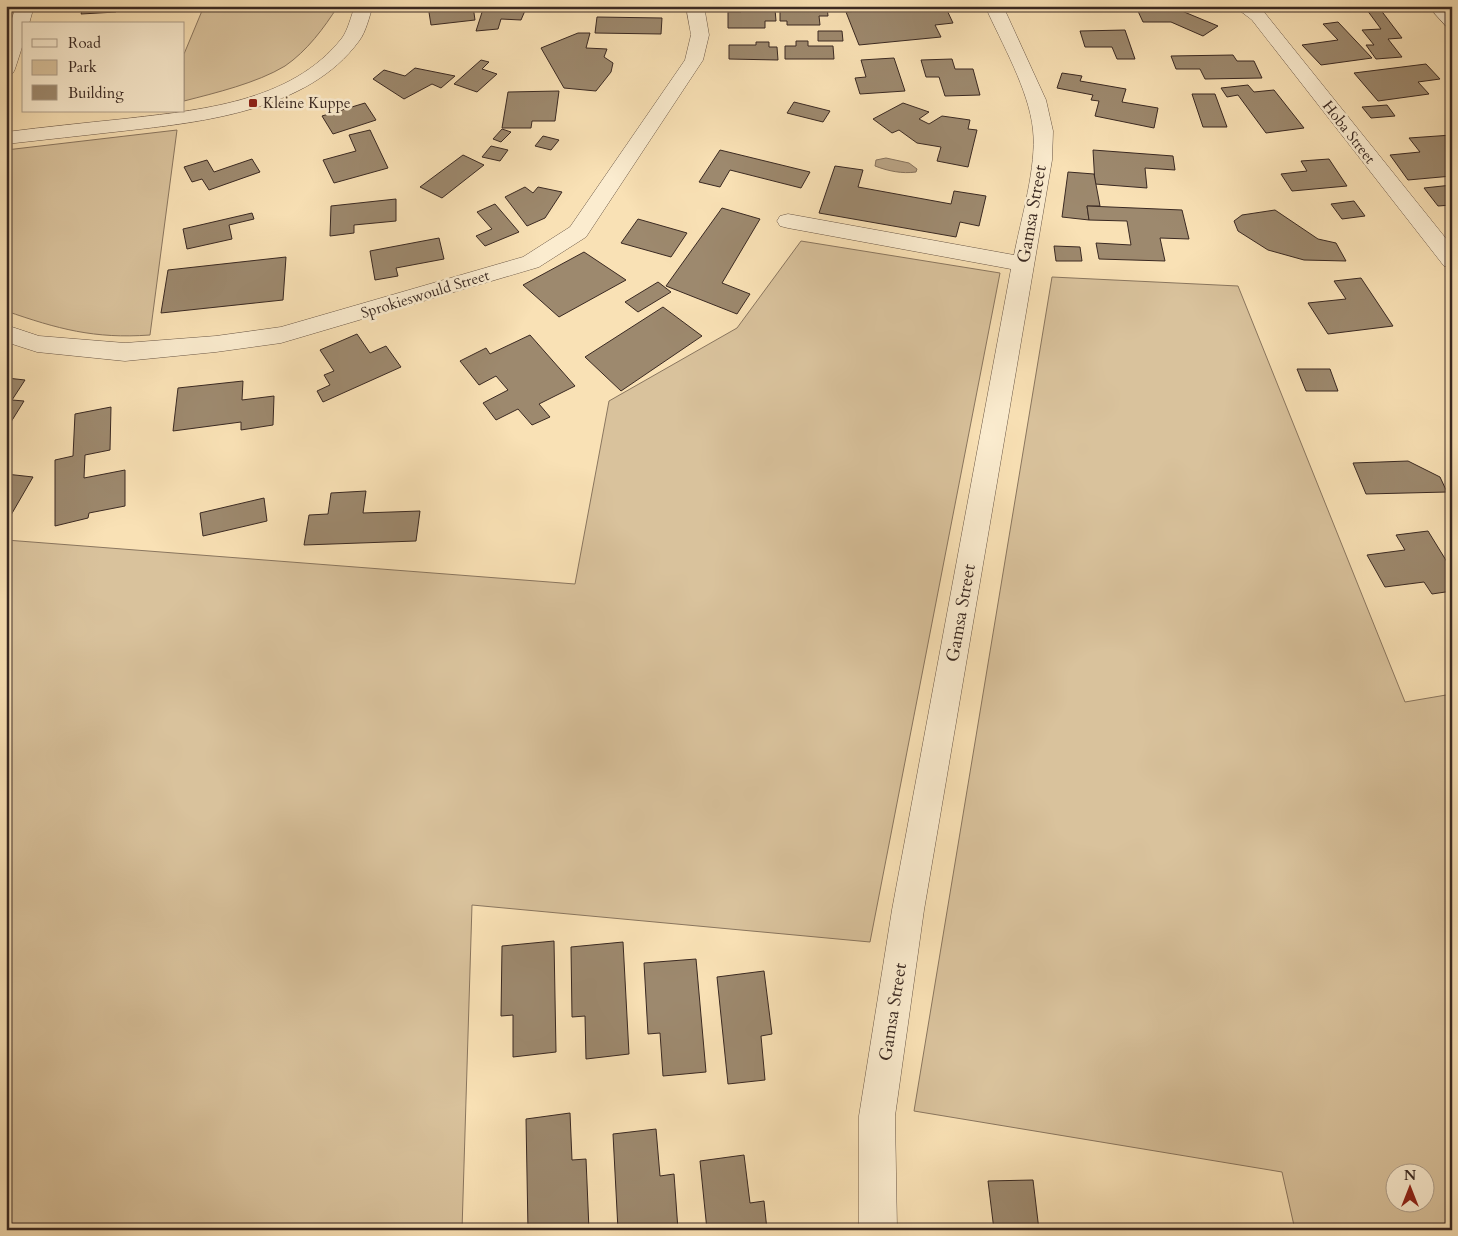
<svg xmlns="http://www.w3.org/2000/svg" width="1458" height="1236" viewBox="0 0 1458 1236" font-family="Cardo,serif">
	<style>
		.green { fill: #d9c29c; stroke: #8a765f; fill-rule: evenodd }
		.water { fill: #b8a283; stroke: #86725c }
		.building { fill: #9d896e; stroke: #3a2922 }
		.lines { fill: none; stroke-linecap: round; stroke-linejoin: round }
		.minor-casing { stroke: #6a5747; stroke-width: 1 }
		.minor { fill: #fbeccf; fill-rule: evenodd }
		.poi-dot { fill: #8f2418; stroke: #fbeccf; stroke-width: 2 }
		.labels { text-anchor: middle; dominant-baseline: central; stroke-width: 5; stroke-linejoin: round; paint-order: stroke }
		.far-poi-label { font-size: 15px; fill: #3a2922; stroke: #fbeccf; text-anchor: start }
		.far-street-label { font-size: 15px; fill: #3a2922; stroke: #fbeccf }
		.street-label { font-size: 18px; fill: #3a2922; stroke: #fbeccf }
	</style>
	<rect width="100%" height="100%" fill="#f9e1b5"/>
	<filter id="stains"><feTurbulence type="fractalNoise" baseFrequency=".004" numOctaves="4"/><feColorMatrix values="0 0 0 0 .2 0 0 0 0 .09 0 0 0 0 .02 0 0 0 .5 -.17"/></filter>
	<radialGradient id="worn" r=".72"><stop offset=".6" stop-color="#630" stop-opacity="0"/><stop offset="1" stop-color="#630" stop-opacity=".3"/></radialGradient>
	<g class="green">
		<path d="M204 6H338C324 28 307 51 285 66 257 83 215 93 184 101V54Z"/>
		<path d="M177 130 150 335C94 339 58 329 6 311V150Z"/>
		<path d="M801 241 1000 273 870 942 472 905 462 1230H6V540L575 584 609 401 737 328Z"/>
		<path d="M1052 277 1238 286 1405 702 1452 694V1230H1295L1282 1172 914 1111ZM1396 1174H1426V1204H1396Z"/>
	</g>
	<path class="water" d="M886 158 909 163 917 169 916 172C902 174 888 171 875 166L876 160Z"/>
	<g class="building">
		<path d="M84 6H119L116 12 81 14Z"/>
		<path d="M428 6H473L475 20 431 25Z"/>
		<path d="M484 6H527L521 20 501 19 498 29 476 31Z"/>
		<path d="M788 6H827L828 16H819L820 25H787V21H780V10H789Z"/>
		<path d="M870 6H945L953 23 935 25 941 37 859 45 846 12 872 10Z"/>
		<path d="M741 9H775L776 21H765V28H728V12H741Z"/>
		<path d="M1137 9H1177L1218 26 1203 36 1171 22H1143Z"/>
		<path d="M1380 9 1402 38 1388 39 1402 57 1376 59 1366 45H1374L1362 30 1381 29 1367 10Z"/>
		<path d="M597 17 662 18 661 34 595 33Z"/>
		<path d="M1338 22 1372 58 1321 65 1302 45 1338 40 1323 24Z"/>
		<path d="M1125 30 1135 59H1117L1112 47H1085L1080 31Z"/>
		<path d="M818 31H842L843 41H818Z"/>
		<path d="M578 33H590L586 48 607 49 604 57 613 63 611 72 596 91 564 88 541 48Z"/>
		<path d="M796 41H808V46H833L834 59H785V46H796Z"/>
		<path d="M756 42H769V47H777L778 60 729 59V45H756Z"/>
		<path d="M1233 55 1237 61H1254L1262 78 1205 79 1200 69H1176L1171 56Z"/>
		<path d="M894 58 905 91 860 94 855 78 866 77 861 60Z"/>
		<path d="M952 59 955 69H973L980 95 945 96 939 77H926L921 60Z"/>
		<path d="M481 60 489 62 482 69 497 74 477 92 454 84Z"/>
		<path d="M1426 64 1440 79 1418 82 1429 94 1378 101 1354 73Z"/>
		<path d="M415 68 455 76 441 88 432 84 404 99 373 79 384 70 405 76Z"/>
		<path d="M1062 73 1082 76 1080 81 1126 89 1122 102 1158 108 1154 128 1095 116 1099 101 1091 100 1093 95 1057 88Z"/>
		<path d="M1248 85 1254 92 1274 90 1304 128 1266 133 1238 95 1227 97 1221 88Z"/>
		<path d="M559 91 555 121H532L531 128H502L508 92Z"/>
		<path d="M1192 94H1215L1227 127H1203Z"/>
		<path d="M794 102 830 111 823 122 787 113Z"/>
		<path d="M365 103 376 120 333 134 322 116Z"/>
		<path d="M903 103 929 112 919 119 929 124 942 116 970 120 968 129 977 130 968 167 937 161 941 147 917 143 899 130 892 133 873 119Z"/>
		<path d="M1387 105 1395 116 1371 118 1362 107Z"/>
		<path d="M502 129 511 132 501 142 493 139Z"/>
		<path d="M370 130 388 168 334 183 323 160 356 151 349 135Z"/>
		<path d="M1452 135V176L1408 180 1390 155 1420 152 1409 138Z"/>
		<path d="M543 136 559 140 551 150 535 146Z"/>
		<path d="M491 146 508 150 500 161 482 157Z"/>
		<path d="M720 150 810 172 801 188 730 170 720 187 699 182Z"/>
		<path d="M1093 150 1173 156 1175 170 1145 168 1147 188 1095 184Z"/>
		<path d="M463 155 484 165 442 198 420 187Z"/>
		<path d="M252 159 260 172 209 190 202 179 192 182 184 167 207 160 214 172Z"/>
		<path d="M1329 159 1347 186 1292 191 1281 174 1307 171 1301 161Z"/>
		<path d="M835 166 863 170 858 187 951 204 954 191 986 196 979 226 960 222 956 237 819 213Z"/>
		<path d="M1068 172 1094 174 1100 206H1087L1089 220 1062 217Z"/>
		<path d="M1452 185V205L1438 206 1424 188Z"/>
		<path d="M525 187 533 193 538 187 562 192 545 218 527 226 505 197Z"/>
		<path d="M396 199V221L354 225V233L330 236 331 206Z"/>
		<path d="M1354 201 1365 216 1342 219 1331 204Z"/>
		<path d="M495 204 519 232 485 246 476 236 492 229 477 212Z"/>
		<path d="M1087 206 1182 210 1189 239 1160 238 1165 261 1099 259 1096 243 1131 245 1127 221 1089 220Z"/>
		<path d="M722 208 760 219 722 283 750 294 737 314 666 286Z"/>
		<path d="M1275 210 1318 239 1336 243 1346 261 1304 260 1268 250 1238 231 1234 221 1242 215Z"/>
		<path d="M252 213 254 219 229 225 232 239 187 249 183 229Z"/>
		<path d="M638 219 687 233 671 257 621 243Z"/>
		<path d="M439 238 444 259 396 268 398 276 375 280 370 251Z"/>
		<path d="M1054 246 1080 247 1082 261H1056Z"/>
		<path d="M584 252 626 280 559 317 523 285Z"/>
		<path d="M286 257 283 300 161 313 168 270Z"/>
		<path d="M1361 278 1393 326 1328 334 1308 303 1346 299 1334 281Z"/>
		<path d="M658 282 671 292 638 312 625 302Z"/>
		<path d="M663 307 702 336 621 391 585 357Z"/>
		<path d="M357 334 370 353 386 346 401 367 323 402 317 391 330 385 324 375 334 371 320 350Z"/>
		<path d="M530 335 575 386 539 404 550 417 532 425 518 409 496 420 483 403 508 390 496 376 479 385 460 361 486 348 490 354Z"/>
		<path d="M1297 369H1330L1338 391H1306Z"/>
		<path d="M7 378 25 380 12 400 24 401 6 430Z"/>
		<path d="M243 381 242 400 274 396 273 425 241 430V422L173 431 178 388Z"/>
		<path d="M111 407 110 450 85 455 84 478 125 470V506L89 513 88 518 55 526V460L73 456 75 414Z"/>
		<path d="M1408 461 1440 477 1447 492 1366 494 1353 463Z"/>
		<path d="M6 474 33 477 11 515H6Z"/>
		<path d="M366 491 363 513 420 511 416 541 304 545 309 515 328 514 331 493Z"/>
		<path d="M264 498 267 521 203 536 200 513Z"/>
		<path d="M1428 531 1452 570V591L1432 594 1424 582 1385 587 1367 555 1405 550 1396 535Z"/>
		<path d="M554 941 556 1052 513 1057V1015L501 1016 502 946Z"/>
		<path d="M623 942 629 1054 586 1059 585 1016 572 1017 571 947Z"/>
		<path d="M696 959 706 1072 663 1076 660 1033 648 1034 644 963Z"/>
		<path d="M764 971 772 1034 761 1036 765 1080 728 1084 717 977Z"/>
		<path d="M570 1113 572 1160 586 1159 589 1230H528L526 1119Z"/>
		<path d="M656 1129 660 1176 674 1174 678 1230H618L613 1134Z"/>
		<path d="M744 1155 750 1203 764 1201 767 1230H707L700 1161Z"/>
		<path d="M1033 1180 1039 1230H994L988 1181Z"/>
	</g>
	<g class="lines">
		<g class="minor-casing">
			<g id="minor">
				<path d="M16 6H34L29 24H24V41L15 69 13 73 6 75V38Z"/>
				<path d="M355 6H373C369 17 366 32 359 41 308 111 202 122 123 131 84 135 45 140 6 144V132C45 127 84 123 123 119 199 110 291 103 342 38 348 30 351 16 355 6Z"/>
				<path d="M686 6H704L709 35 703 60 586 237 539 267 281 343 216 352 125 361 37 352 6 342V325L39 336 125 343 216 336 281 327 523 257 570 227 685 60 691 35Z"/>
				<path d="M985 6H1003L1046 100 1053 131 1052 160 924 910 895 1116 897 1230H859V1116L892 910 1011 269 788 228 780 226 777 221 780 216 788 214 1014 255C1021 219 1037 166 1033 130 1029 90 1002 44 985 6Z"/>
				<path d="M1234 6H1255L1264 12 1452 246V268L1444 266 1252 20Z"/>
				<path d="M1428 6H1447L1452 11V27L1446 26Z"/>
			</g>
		</g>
		<use href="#minor" class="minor"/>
	</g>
	<rect class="poi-dot" x="248" y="98" width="10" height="10" rx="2.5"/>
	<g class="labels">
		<g class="far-poi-label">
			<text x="263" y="103">Kleine Kuppe</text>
		</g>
		<g class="far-street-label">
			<text transform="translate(1349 132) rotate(52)">Hoba Street</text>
			<text transform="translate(425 294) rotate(-17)">Sprokieswould Street</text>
		</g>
		<g class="street-label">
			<text transform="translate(1032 214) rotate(-80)">Gamsa Street</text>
			<text transform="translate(961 613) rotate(-80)">Gamsa Street</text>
			<text transform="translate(893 1012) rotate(-81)">Gamsa Street</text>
		</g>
	</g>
	<rect width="1458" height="1236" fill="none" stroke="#f9e1b5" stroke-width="25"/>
	<rect x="8" y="8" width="1443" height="1221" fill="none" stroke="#3a2922" stroke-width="2.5"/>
	<rect x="12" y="12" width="1433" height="1211" fill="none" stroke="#3a2922"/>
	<rect x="22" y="22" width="162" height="90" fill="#fbeccf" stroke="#ae9e8a"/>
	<rect x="32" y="39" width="25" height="8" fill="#fbeccf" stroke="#ae9e8a"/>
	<text x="68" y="48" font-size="15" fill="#3a2922">Road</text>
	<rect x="32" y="60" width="25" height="15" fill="#d9c29c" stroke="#ae9e8a"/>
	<text x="68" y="72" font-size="15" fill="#3a2922">Park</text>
	<rect x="32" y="85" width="25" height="15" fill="#9d896e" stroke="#ae9e8a"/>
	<text x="68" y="98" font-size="15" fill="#3a2922">Building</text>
	<g transform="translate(1410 1188)"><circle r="24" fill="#fbeccf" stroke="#ae9e8a"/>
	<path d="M0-4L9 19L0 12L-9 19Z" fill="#8f2418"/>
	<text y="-8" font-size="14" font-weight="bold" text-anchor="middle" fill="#3a2922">N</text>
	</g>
	<rect width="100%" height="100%" filter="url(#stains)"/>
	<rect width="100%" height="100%" fill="url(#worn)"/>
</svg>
